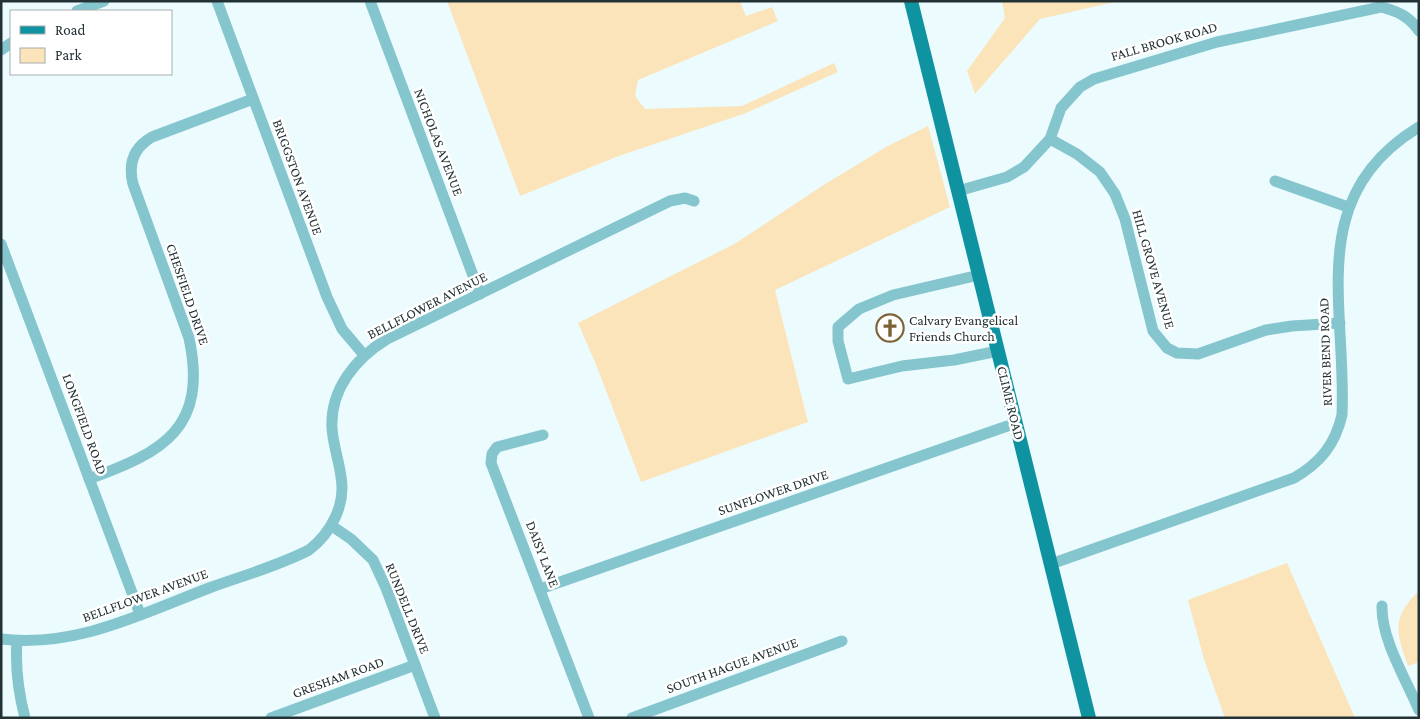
<svg xmlns="http://www.w3.org/2000/svg" width="1420" height="719" viewBox="0 0 1420 719" font-family="'Crimson Pro',serif">
	<style>
		.green { fill: #fbe3ba }
		.lines { fill: none; stroke-linecap: round; stroke-linejoin: round }
		.minor { stroke: #84c5ce; stroke-width: 11 }
		.major { stroke: #1093a1; stroke-width: 14 }
		.labels { text-anchor: middle; dominant-baseline: central; stroke-width: 5; stroke-linejoin: round; paint-order: stroke }
		.street-label { font-size: 14px; fill: #233235; stroke: #fff }
		.poi-label { font-size: 14px; fill: #233235; stroke: #fff; text-anchor: start }
	</style>
	<rect width="100%" height="100%" fill="#ecfcfe"/>
	<g class="green">
		<path d="M447 1H740L746 16 772 7 778 21 638 80 635 96 645 109 742 106 834 63 838 72 746 113 616 157 520 196Z"/>
		<path d="M1002 1H1119L1040 19 975 94 967 71 1005 18Z"/>
		<path d="M928 126 950 207 775 290 808 422 641 482 597 367 578 323 736 243 822 186 886 147Z"/>
		<path d="M1287 563 1355 718H1225L1204 659 1188 600Z"/>
		<path d="M1419 591V662L1408 666C1396 632 1391 618 1419 591Z"/>
	</g>
	<g class="lines">
		<g class="minor">
			<path d="M217 1 327 297 342 329 364 355"/>
			<path d="M370 1 480 294"/>
			<path d="M77 11 104 1"/>
			<path d="M1 50 11 43"/>
			<path d="M1050 139 1077 154 1100 172 1115 194 1125 219 1153 331 1167 348 1177 353 1198 354 1266 330 1292 326 1340 323"/>
			<path d="M1275 181 1348 207"/>
			<path d="M958 191 1007 177 1024 167 1050 139 1061 108 1080 87 1094 79 1217 42 1381 7C1397 11 1409 16 1419 31"/>
			<path d="M1 244 140 614"/>
			<path d="M979 275 893 295 859 309 838 327V341L848 379 902 366 954 360 998 351"/>
			<path d="M543 435 497 447 492 454 491 463 589 718"/>
			<path d="M89 479C164 452 208 428 189 338L133 184C128 164 133 148 152 137L253 99"/>
			<path d="M332 526 351 539 373 560 386 588 435 718"/>
			<path d="M1051 564 1294 478C1320 463 1335 445 1342 415 1347 305 1304 197 1419 127"/>
			<path d="M540 589 1016 423"/>
			<path d="M1382 606C1381 639 1406 679 1419 710"/>
			<path d="M1 639C76 648 141 614 209 588 242 576 278 566 309 550 331 533 346 505 341 477 339 460 333 445 332 428 330 389 356 358 387 339L670 201 685 198 694 201"/>
			<path d="M17 641C15 668 18 691 25 718"/>
			<path d="M271 718 415 665"/>
			<path d="M632 718 842 641"/>
		</g>
		<path class="major" d="M911 1 1089 718"/>
	</g>
	<defs>
		<g id="church-ring" transform="scale(1.4375)"><circle r="9.5" fill="#fff" stroke="#7d6334" stroke-width="1.5"/><path d="M-1.2-6h2.4v3.5h3.3v2.4h-3.3V6h-2.4V-.1h-3.3v-2.4h3.3Z" fill="#7d6334"/></g>
	</defs>
	<g fill-rule="evenodd">
		<use href="#church-ring" x="890" y="328"/>
	</g>
	<g class="labels">
		<g class="street-label">
			<text transform="translate(1164 41) rotate(-16)">FALL BROOK ROAD</text>
			<text transform="translate(439 142) rotate(69)">NICHOLAS AVENUE</text>
			<text transform="translate(298 177) rotate(70)">BRIGGSTON AVENUE</text>
			<text transform="translate(1154 269) rotate(74)">HILL GROVE AVENUE</text>
			<text transform="translate(188 294) rotate(71)">CHESFIELD DRIVE</text>
			<text transform="translate(427 305) rotate(-27)">BELLFLOWER AVENUE</text>
			<text transform="translate(1325 352) rotate(-92)">RIVER BEND ROAD</text>
			<text transform="translate(1011 403) rotate(76)">CLIME ROAD</text>
			<text transform="translate(85 424) rotate(70)">LONGFIELD ROAD</text>
			<text transform="translate(773 492) rotate(-19)">SUNFLOWER DRIVE</text>
			<text transform="translate(543 554) rotate(69)">DAISY LANE</text>
			<text transform="translate(145 595) rotate(-20)">BELLFLOWER AVENUE</text>
			<text transform="translate(408 608) rotate(68)">RUNDELL DRIVE</text>
			<text transform="translate(732 665) rotate(-20)">SOUTH HAGUE AVENUE</text>
			<text transform="translate(338 677) rotate(-20)">GRESHAM ROAD</text>
		</g>
		<g class="poi-label">
			<text x="909" y="320">Calvary Evangelical<tspan x="909" dy="16">Friends Church</tspan></text>
		</g>
	</g>
	<rect width="1420" height="719" fill="none" stroke="#233235" stroke-width="5"/>
	<rect x="10" y="10" width="162" height="65" fill="#ffffff" stroke="#a7adae"/>
	<rect x="20" y="26" width="25" height="8" fill="#1093a1" stroke="#a7adae"/>
	<text x="55" y="35" font-size="15" fill="#233235">Road</text>
	<rect x="20" y="48" width="25" height="15" fill="#fbe3ba" stroke="#a7adae"/>
	<text x="55" y="60" font-size="15" fill="#233235">Park</text>
</svg>
